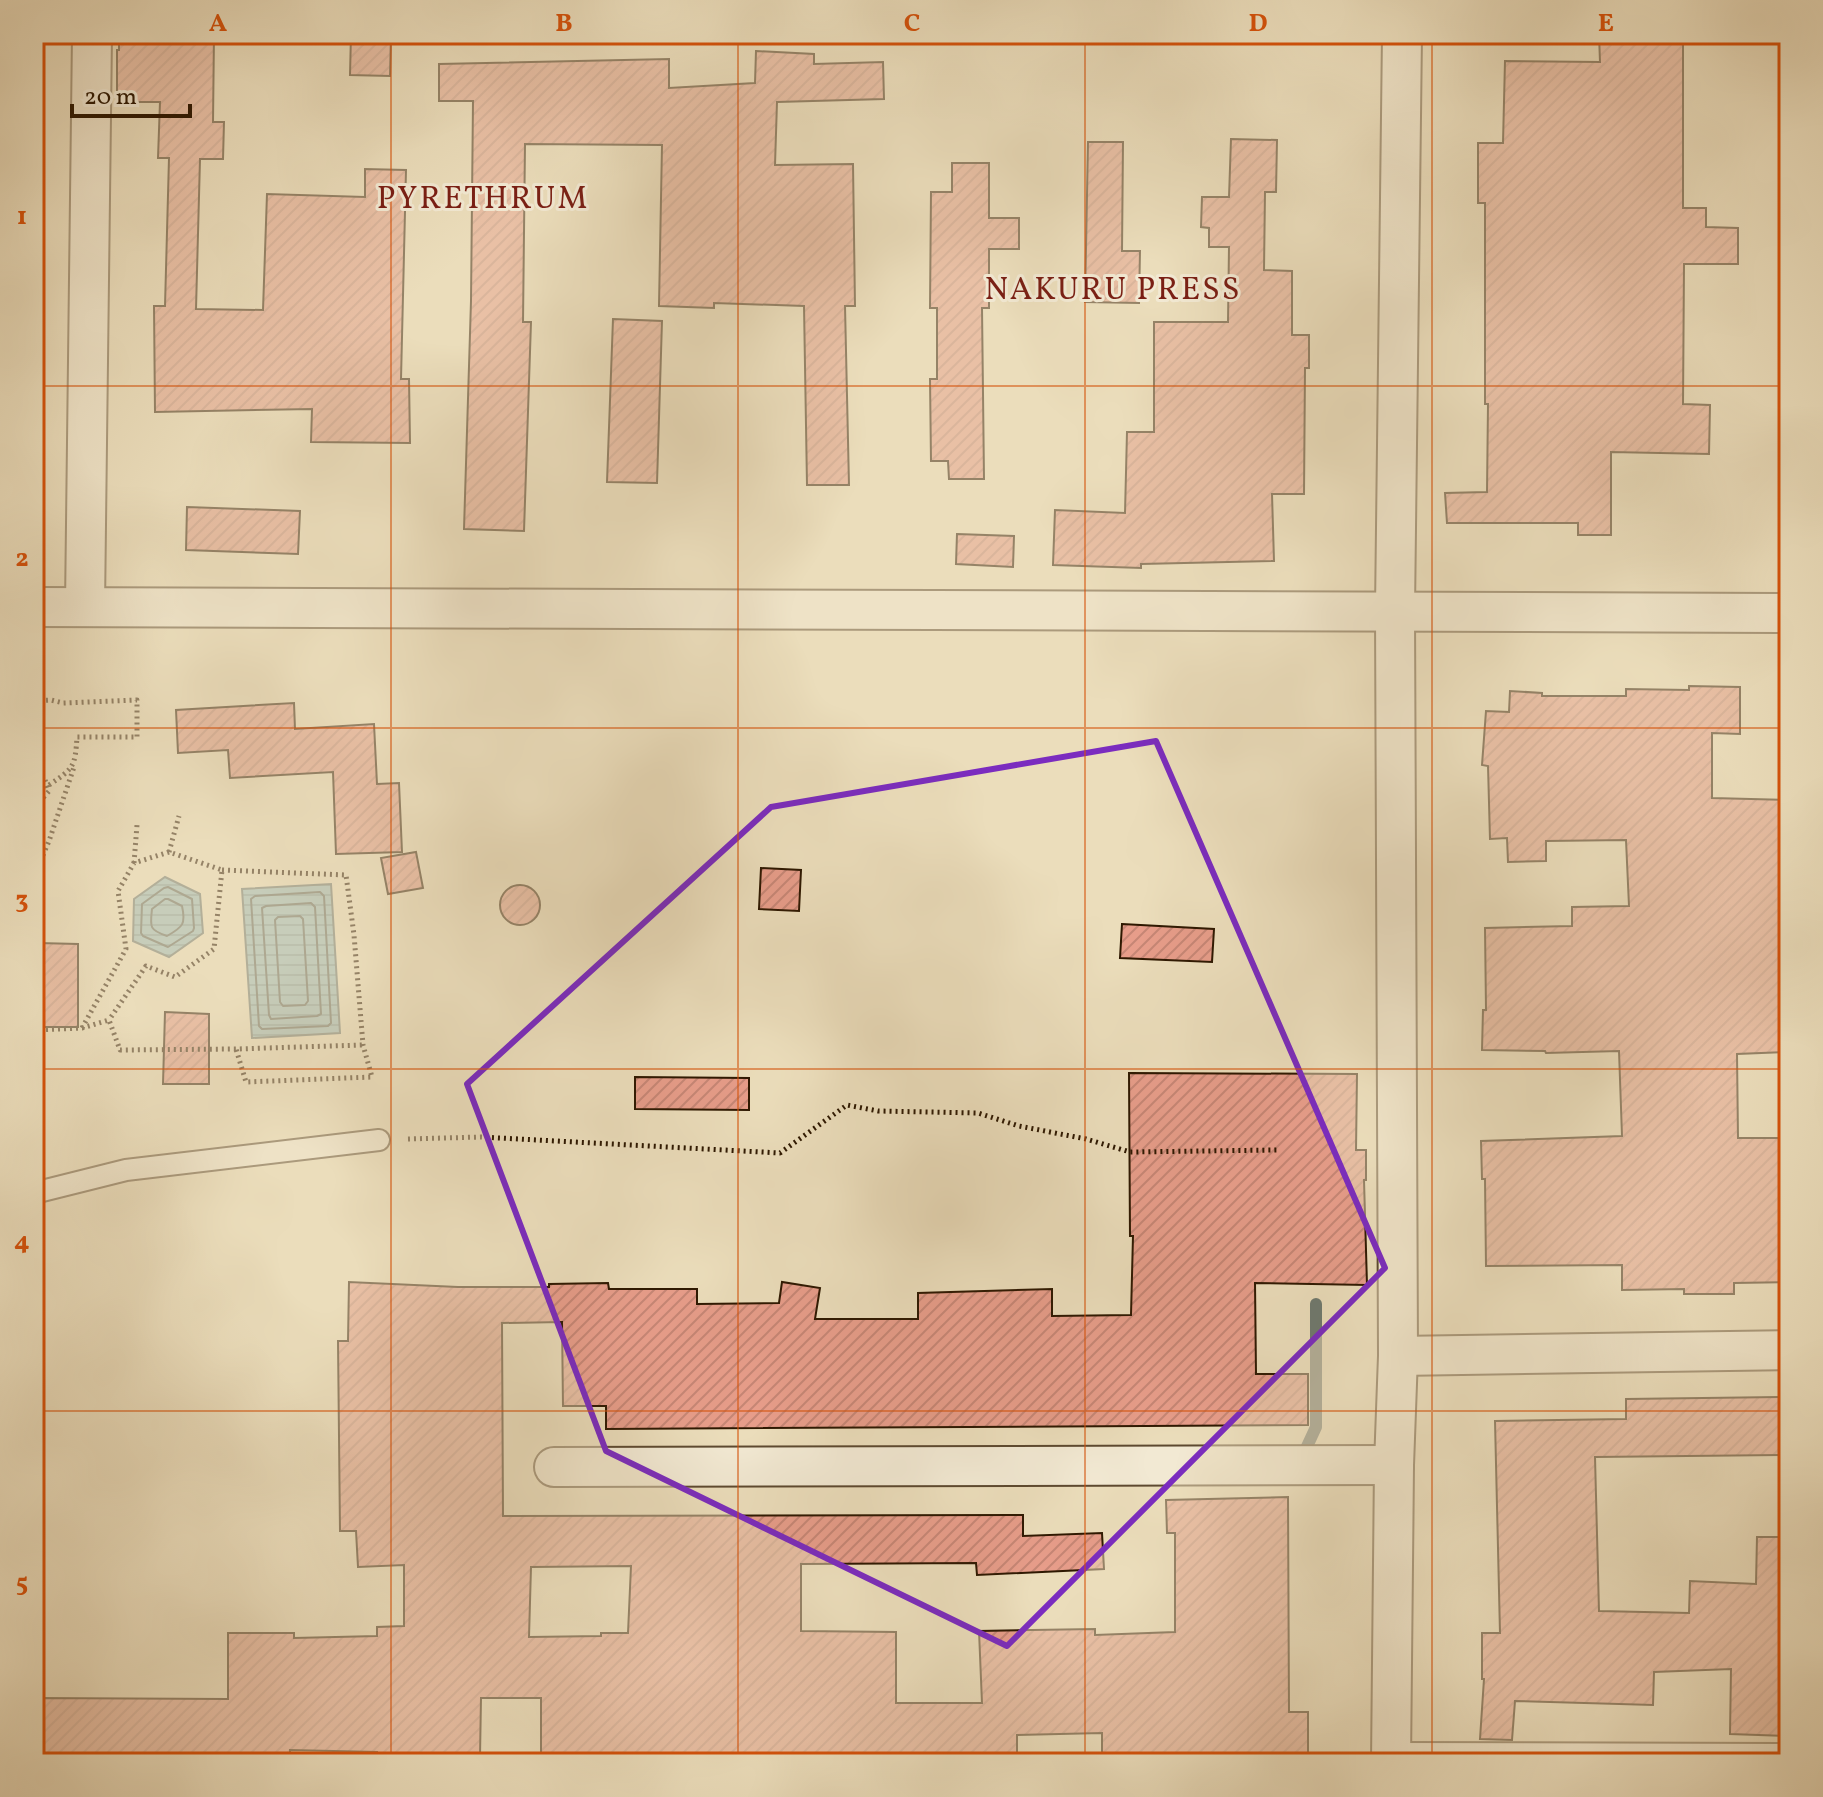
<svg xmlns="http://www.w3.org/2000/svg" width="1823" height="1797" viewBox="0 0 1823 1797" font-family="Vollkorn,serif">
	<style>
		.water { fill: url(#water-rules); stroke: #6f796f; stroke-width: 2 }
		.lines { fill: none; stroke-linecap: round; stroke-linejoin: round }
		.shore { stroke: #64695d; stroke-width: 2 }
		.stream { stroke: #6f796f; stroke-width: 12 }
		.building { fill: url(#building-hatch); stroke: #2e1801; stroke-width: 2; fill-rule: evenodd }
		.service-casing { stroke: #5d4930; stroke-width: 24 }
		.minor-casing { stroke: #5d4930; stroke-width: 42 }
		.path { stroke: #2e1801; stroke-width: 5; stroke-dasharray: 2 4; stroke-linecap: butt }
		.service { stroke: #f2e9d3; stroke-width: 20 }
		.minor { stroke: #f2e9d3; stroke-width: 38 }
		.marked { fill: none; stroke: #7b2cbf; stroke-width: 6; stroke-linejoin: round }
		.grid { fill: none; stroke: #d5520b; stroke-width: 2; stroke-opacity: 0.55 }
		.labels { text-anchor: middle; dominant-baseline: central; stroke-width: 6; stroke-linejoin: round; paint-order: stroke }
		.quarter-label { font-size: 32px; letter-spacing: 2px; fill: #7a1f14; stroke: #f2e9d3 }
		.neatline { fill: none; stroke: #d5520b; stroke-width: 3 }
		.grid-label { font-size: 26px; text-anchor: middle; font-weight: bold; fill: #d5520b }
	</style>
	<defs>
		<pattern id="water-rules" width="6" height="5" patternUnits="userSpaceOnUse" patternTransform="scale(2)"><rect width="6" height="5" fill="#9bbab9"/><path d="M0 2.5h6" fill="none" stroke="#869f9d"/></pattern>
		<pattern id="building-hatch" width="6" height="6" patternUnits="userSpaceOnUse" patternTransform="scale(2)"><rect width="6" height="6" fill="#e79d8a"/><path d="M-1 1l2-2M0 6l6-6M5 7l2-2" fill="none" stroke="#c68675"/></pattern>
	</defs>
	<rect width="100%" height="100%" fill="#ebddbb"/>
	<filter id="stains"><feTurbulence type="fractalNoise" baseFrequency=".0025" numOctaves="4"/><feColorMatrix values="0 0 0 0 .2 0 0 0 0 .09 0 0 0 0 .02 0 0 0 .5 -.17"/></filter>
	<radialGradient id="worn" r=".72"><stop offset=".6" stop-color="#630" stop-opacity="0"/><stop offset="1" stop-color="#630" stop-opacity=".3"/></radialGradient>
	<g class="water">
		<path d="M165 877 200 894 203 933 169 957 133 941 134 899Z"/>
		<path d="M331 884 340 1033 252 1038 242 889Z"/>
	</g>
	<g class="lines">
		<g class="shore">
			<path d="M168 887 192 899 194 928 193 931 168 947 143 936 141 933 142 904 164 888Z"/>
			<path d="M320 892 324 896 331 1023 328 1026 262 1029 259 1026 251 899 255 896Z"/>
			<path d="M165 899H168L182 906C186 924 183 927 167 936 149 930 150 927 152 909Z"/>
			<path d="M311 903 315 907 321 1014 317 1016 271 1019 269 1015 262 908 266 906Z"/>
			<path d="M300 916 303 919 308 1001 305 1005 283 1006 280 1002 275 920 278 917Z"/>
		</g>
		<path class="stream" d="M1304 1453 1316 1427V1304"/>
	</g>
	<g class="building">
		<path d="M119 34H214L213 122H224L223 159H200L196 309 263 310 267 194 365 197V169L406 170 401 379H409L410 443 311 442 312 409 155 412 154 306H165L169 158H158L160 102H117V50H119Z"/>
		<path d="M351 34H391L390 76 350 75Z"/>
		<path d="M1599 34H1683V208H1706V227L1738 228V264H1684L1683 404 1710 405 1709 454 1611 452V535H1578V523H1447L1445 493 1487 492 1488 404H1485V203H1478V143H1503L1505 61 1600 62Z"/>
		<path d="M756 51 814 54V64L883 62 884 99 777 102 775 165 853 164 855 306H845L849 485H807L804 306 714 303V308L659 306 662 145 525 144 523 322H531L524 531 464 529 471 301 473 101H439V64L669 59V88L755 83Z"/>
		<path d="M1231 139 1277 140 1276 192H1265L1264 270 1292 271V335H1309V368H1305L1304 494H1272L1274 561 1141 564V568L1053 565 1055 510 1125 513 1127 432H1154V322H1228L1229 247H1209V228L1201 227 1202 197H1229Z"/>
		<path d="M1088 142H1123L1122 251H1140L1139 303 1085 302Z"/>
		<path d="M952 163H989V218H1019V249H989V308H982L984 479H949L948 461H931L930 379H937V308H930L931 192H952Z"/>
		<path d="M613 319 662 321 657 483 607 482Z"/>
		<path d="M187 507 300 511 298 554 186 550Z"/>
		<path d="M957 534 1014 536 1013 567 956 564Z"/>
		<path d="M1689 686 1740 687V734L1712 733V798L1789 800V1052L1737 1054 1738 1138H1789V1282L1734 1283V1294H1684V1289L1622 1290V1265L1486 1266 1485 1179H1482L1481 1141 1622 1136 1619 1051 1546 1053 1545 1051 1482 1050 1483 1010H1486L1485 928 1572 926V907L1629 906 1626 840 1546 841V861L1508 862 1507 838 1490 839 1488 766 1482 765 1486 711 1509 712 1510 691 1542 693V696H1626V689L1689 690Z"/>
		<path d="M294 703 295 729 374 724 377 784 399 783 402 852 336 854 333 772 230 778 228 750 178 753 176 710Z"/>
		<path d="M416 852 423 888 388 894 381 858Z"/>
		<path d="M761 868 801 870 799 911 759 909Z"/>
		<circle cx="520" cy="905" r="20"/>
		<path d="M1122 924 1214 929 1212 962 1120 958Z"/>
		<path d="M38 943 78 944V1027H38Z"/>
		<path d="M165 1012 209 1014V1084H163Z"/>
		<path d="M1129 1073 1357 1074 1356 1150H1366V1180H1364L1367 1285 1255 1283 1256 1374H1308V1425L606 1429V1406H563L562 1322 502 1323 503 1516 1023 1515V1536L1102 1533 1104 1569 977 1575 976 1563 801 1564V1631L896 1632V1703H982L979 1631 1095 1629V1635L1175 1632V1533H1167L1166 1500 1288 1497 1289 1712H1308V1760L1102 1762V1733L1017 1735V1753L739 1755V1763L541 1762V1698H481L480 1756 377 1755V1752L290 1750V1755L34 1754V1698L228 1699V1633H294V1638L377 1636V1627L404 1626V1565L358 1567 356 1531H340L338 1341H348L349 1282 458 1287H549V1284L608 1283 609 1289H697V1304L779 1303 782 1282 820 1288 815 1319H918V1293L1052 1289V1316L1131 1315 1133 1236H1130ZM631 1566 628 1633H601V1636L529 1637 531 1567Z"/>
		<path d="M635 1077 749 1078V1110L635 1109Z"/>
		<path d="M1789 1397V1455L1595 1457 1599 1611 1689 1613 1690 1581 1756 1584 1757 1537H1789V1736L1730 1734 1731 1669 1654 1672 1653 1705 1515 1701 1512 1740 1480 1739 1484 1679H1482V1633H1500L1495 1421 1626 1419V1399Z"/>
	</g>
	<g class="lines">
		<g class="service-casing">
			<path id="service" d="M34 1193 126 1170 379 1140"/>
		</g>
		<g class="minor-casing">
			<g id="minor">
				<path d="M85 606 92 34"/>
				<path d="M34 607 1789 613"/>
				<path d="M1398 1356 1789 1350"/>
				<path d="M554 1467 1394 1465"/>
				<path d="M1391 1762 1789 1763"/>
				<path d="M1391 1763 1394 1465 1398 1356 1395 610 1402 34"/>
			</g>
		</g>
		<g class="path">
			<path d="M34 701 51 700 63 703 137 700V737H77C75 767 74 768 49 785"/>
			<path d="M34 778 40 777 45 780 49 791 42 799 34 800"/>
			<path d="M169 852 179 816"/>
			<path d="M134 863 137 825"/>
			<path d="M222 870 346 875 354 935 363 1045 372 1077 246 1082 236 1049"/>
			<path d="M34 890 40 862 49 841 74 767"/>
			<path d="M82 1028 126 949 118 891 134 863 169 852 222 870 214 949 175 977 146 966 109 1020"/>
			<path d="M34 1030 82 1028 109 1020 120 1050 236 1049 363 1045"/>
			<path d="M408 1139 481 1137 780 1153 847 1105 878 1111 978 1113 1019 1126 1086 1139 1130 1152 1277 1150"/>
		</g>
		<use href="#service" class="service"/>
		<use href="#minor" class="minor"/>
	</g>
	<path d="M0 0H1823V1797H0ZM1156 741 1385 1268 1007 1646 606 1451 467 1084 771 807Z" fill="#ebddbb" fill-opacity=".55" fill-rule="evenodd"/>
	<path class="marked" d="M1156 741 1385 1268 1007 1646 606 1451 467 1084 771 807Z"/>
	<path class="grid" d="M391 34V1763M738 34V1763M1085 34V1763M1432 34V1763M34 386H1789M34 728H1789M34 1069H1789M34 1411H1789"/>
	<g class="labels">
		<g class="quarter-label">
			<text x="483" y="200">PYRETHRUM</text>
			<text x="1113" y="291">NAKURU PRESS</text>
		</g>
	</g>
	<rect width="1823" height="1797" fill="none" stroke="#ebddbb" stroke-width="88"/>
	<path d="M72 104v12h118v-12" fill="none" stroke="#2e1801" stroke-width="4"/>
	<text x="84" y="104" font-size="24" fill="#2e1801" stroke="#f2e9d3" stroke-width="6" paint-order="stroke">20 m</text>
	<rect x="44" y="44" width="1735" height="1709" class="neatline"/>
	<g class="grid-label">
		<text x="218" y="31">A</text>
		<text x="564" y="31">B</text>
		<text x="912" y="31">C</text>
		<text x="1258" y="31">D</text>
		<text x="1606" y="31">E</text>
		<text x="22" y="224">1</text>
		<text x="22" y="566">2</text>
		<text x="22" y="908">3</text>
		<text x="22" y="1249">4</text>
		<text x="22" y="1591">5</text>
	</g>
	<rect width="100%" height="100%" filter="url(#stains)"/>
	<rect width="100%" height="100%" fill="url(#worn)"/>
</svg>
